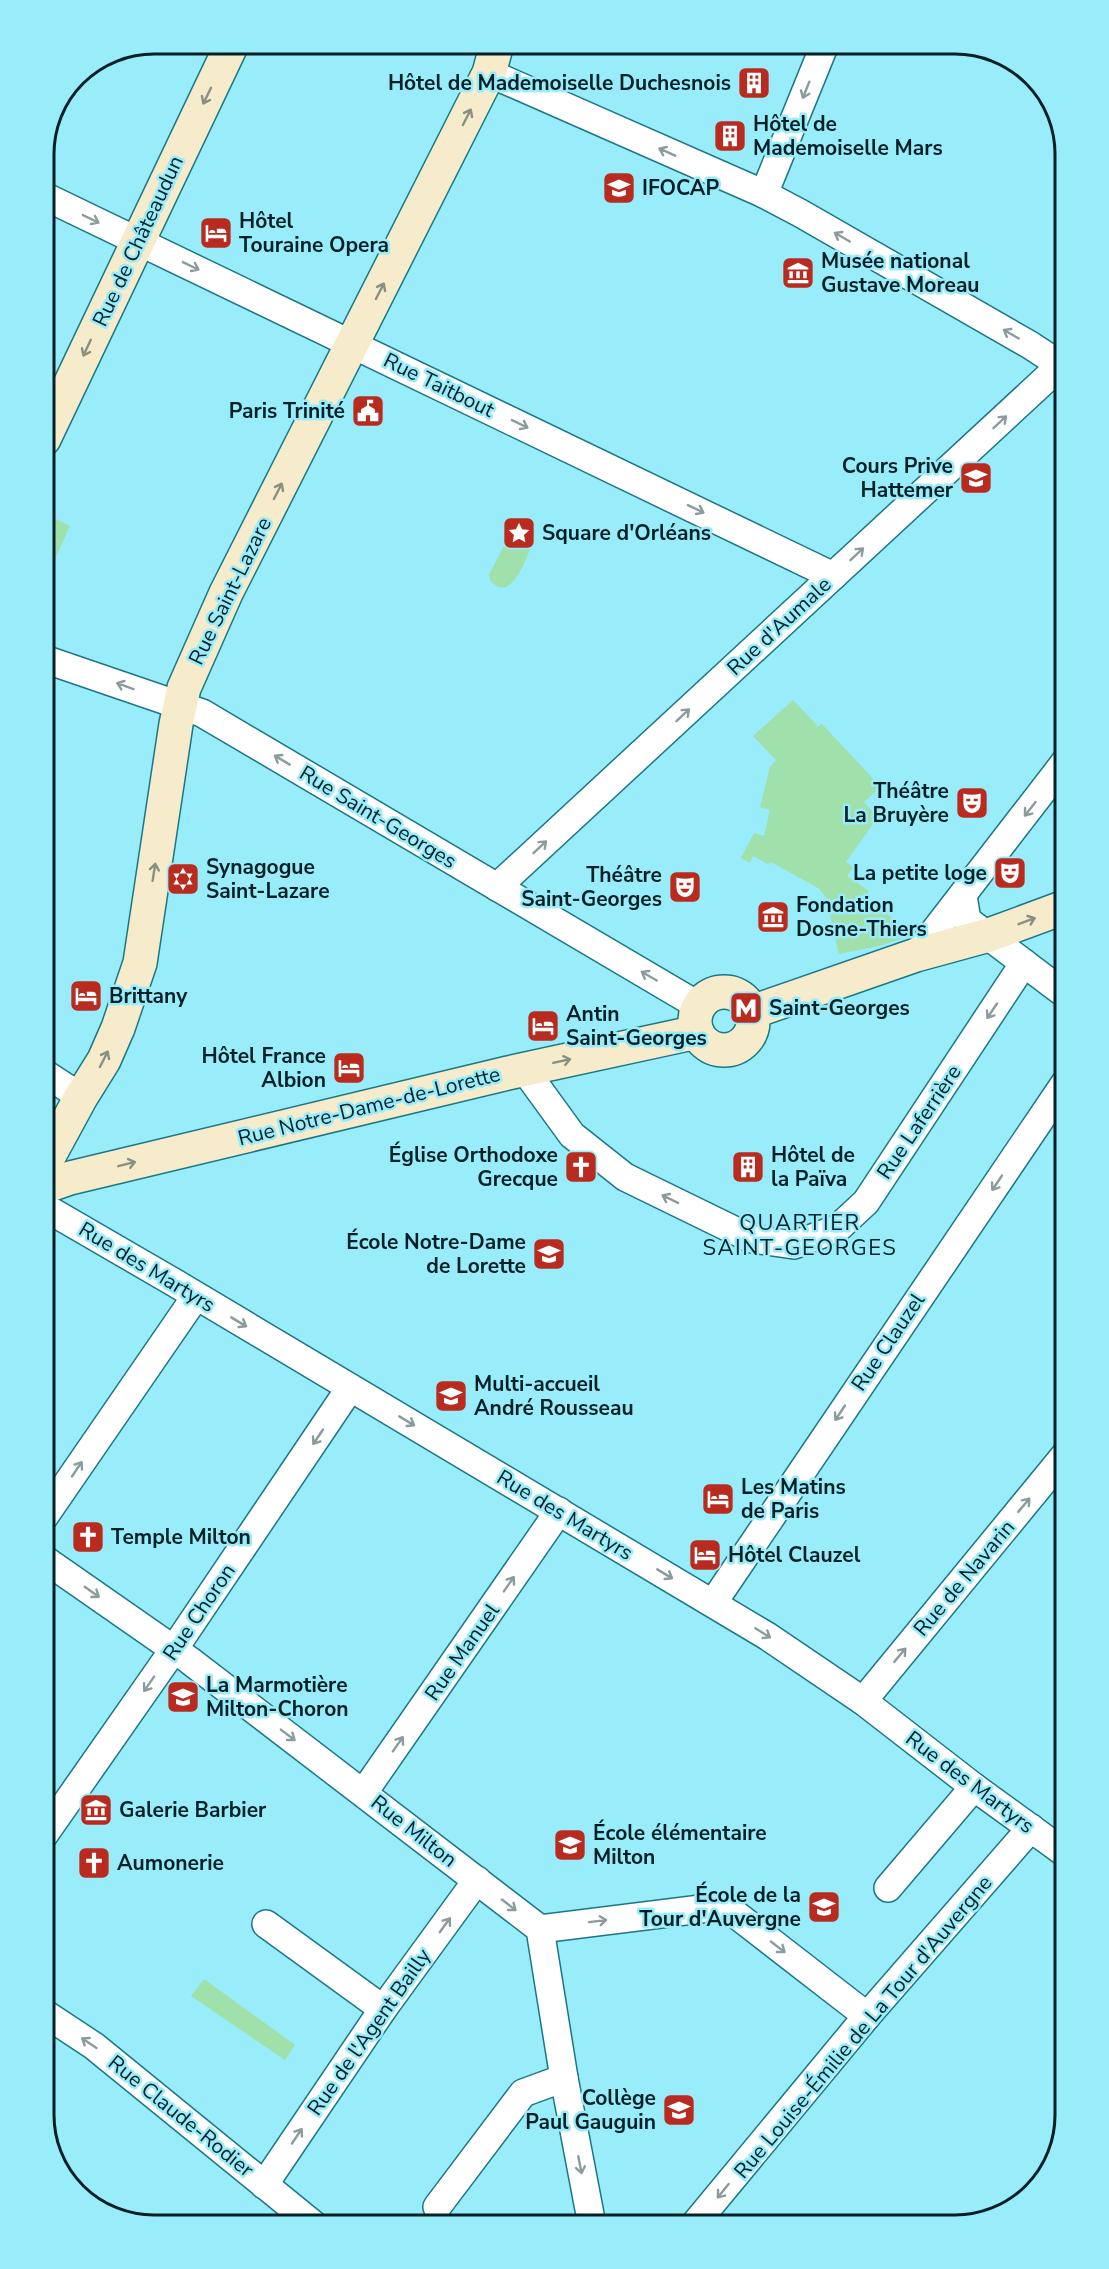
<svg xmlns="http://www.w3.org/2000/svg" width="1109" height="2269" viewBox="0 0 1109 2269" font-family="'Nunito Sans',sans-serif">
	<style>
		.green { fill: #9fe0ab }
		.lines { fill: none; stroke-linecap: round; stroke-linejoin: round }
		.street-casing { stroke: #1c7785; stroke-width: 30 }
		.secondary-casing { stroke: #1c7785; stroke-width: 36 }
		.street { stroke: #fff; stroke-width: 27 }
		.secondary { stroke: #f6ebcb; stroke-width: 33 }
		.oneway { stroke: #8c9b9d }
		.oneway2 { stroke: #879081 }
		.labels { text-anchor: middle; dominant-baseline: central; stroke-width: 5; stroke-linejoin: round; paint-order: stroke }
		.poi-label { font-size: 21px; font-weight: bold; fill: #002026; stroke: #99ecfa; text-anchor: start }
		.street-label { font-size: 21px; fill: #002026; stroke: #99ecfa }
		.neighbourhood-label { font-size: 22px; letter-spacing: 1.5px; fill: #002026; stroke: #99ecfa }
		.rim { fill: none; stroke: #002026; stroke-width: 3 }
	</style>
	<rect width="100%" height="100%" fill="#99ecfa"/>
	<g class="green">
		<path d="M52 517 70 526 47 576 44 574V534Z"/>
		<path d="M520 524 531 527 535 538C527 554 512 607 490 580L489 575 513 528Z"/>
		<path d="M793 700 817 725 815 728 822 724 878 784 877 790 864 802 878 817 846 862 853 867 847 876 869 891 866 897 913 934 883 945 839 954 826 897 818 888 771 862 768 864 753 856 750 863 741 858 754 833 764 836 770 810 760 807 770 767 776 760 753 736Z"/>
		<path d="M204 1979 295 2045 285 2060 191 1996Z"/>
	</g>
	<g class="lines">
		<g class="street-casing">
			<g id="street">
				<path d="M489 73 764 194 800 213 1030 345 1065 368"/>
				<path d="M764 194 825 44"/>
				<path d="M44 196 833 576"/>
				<path d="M44 659 202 713 699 1006"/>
				<path d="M497 887 1061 365"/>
				<path d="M963 896 967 920 1065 994"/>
				<path d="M916 955 1065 762"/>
				<path d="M524 1069 572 1135 625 1177 752 1239 794 1245 838 1228 866 1202 1024 963"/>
				<path d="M44 1073 81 1097"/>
				<path d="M44 1207 175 1283 767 1636 863 1701 974 1787 1065 1853"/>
				<path d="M44 1517 196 1296"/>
				<path d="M44 1559 189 1660 540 1929 564 2078 592 2225"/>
				<path d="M713 1603 1065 1083"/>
				<path d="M863 1701 1065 1455"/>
				<path d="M364 1792 559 1511"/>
				<path d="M44 1835 174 1649 350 1388"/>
				<path d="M888 1888 974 1787"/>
				<path d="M266 1924 383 2009"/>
				<path d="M540 1929 725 1906 867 2016"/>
				<path d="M44 2013 94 2046 314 2225"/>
				<path d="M264 2185 383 2009 477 1880"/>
				<path d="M437 2207 523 2093 564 2078"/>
				<path d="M694 2225 867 2016 1031 1828"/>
			</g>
		</g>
		<g class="secondary-casing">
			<g id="secondary">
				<path d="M44 439 232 44"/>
				<circle cx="724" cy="1021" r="29"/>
				<path d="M752 1012 916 955 989 935 1065 907"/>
				<path d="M44 1165 81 1097 104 1060 118 1028 140 963 176 724 184 688 226 593 489 73 497 44"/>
				<path d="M44 1187 70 1178 508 1073 697 1032"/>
			</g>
		</g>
		<use href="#street" class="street"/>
		<use href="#secondary" class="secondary"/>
	</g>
	<defs><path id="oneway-shaft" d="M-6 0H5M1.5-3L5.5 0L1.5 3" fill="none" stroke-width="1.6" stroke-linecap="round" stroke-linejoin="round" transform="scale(1.5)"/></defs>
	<g class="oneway">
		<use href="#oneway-shaft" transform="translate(806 90) rotate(112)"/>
		<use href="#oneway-shaft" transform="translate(667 152) rotate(-156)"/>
		<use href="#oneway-shaft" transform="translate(91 219) rotate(26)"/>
		<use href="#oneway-shaft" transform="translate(842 237) rotate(-150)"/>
		<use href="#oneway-shaft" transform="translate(191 266) rotate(26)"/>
		<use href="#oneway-shaft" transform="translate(1011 334) rotate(-150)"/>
		<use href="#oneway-shaft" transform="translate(1000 422) rotate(-43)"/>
		<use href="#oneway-shaft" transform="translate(520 424) rotate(26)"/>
		<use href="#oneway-shaft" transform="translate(696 509) rotate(26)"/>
		<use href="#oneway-shaft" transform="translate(857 554) rotate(-43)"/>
		<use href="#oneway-shaft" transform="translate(125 686) rotate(-160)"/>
		<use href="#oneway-shaft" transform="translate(683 715) rotate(-43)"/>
		<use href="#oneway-shaft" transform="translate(282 760) rotate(-149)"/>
		<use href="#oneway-shaft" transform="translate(1030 809) rotate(128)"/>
		<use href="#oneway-shaft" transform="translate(540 847) rotate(-43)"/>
		<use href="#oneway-shaft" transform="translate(649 976) rotate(-150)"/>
		<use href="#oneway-shaft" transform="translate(992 1011) rotate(124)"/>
		<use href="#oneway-shaft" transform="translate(997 1183) rotate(124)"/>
		<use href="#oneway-shaft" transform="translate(670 1199) rotate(-154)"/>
		<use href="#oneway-shaft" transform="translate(239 1322) rotate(31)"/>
		<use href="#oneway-shaft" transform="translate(840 1413) rotate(124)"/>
		<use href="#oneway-shaft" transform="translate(407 1421) rotate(31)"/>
		<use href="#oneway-shaft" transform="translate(318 1437) rotate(124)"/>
		<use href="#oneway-shaft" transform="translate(77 1469) rotate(-56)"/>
		<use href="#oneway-shaft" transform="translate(1024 1505) rotate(-50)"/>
		<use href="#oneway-shaft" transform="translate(665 1574) rotate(31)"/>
		<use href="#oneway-shaft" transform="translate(509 1584) rotate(-55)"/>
		<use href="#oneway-shaft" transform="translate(92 1592) rotate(35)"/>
		<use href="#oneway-shaft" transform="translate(763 1633) rotate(32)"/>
		<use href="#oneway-shaft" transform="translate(900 1655) rotate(-50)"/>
		<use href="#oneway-shaft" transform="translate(149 1684) rotate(125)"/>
		<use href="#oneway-shaft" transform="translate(288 1735) rotate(37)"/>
		<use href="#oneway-shaft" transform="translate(398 1744) rotate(-55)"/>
		<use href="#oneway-shaft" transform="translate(509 1905) rotate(38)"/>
		<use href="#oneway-shaft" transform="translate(598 1921) rotate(-7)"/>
		<use href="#oneway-shaft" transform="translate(445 1925) rotate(-54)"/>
		<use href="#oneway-shaft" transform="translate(778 1947) rotate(38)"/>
		<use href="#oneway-shaft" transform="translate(89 2043) rotate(-146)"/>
		<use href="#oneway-shaft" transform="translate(297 2136) rotate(-56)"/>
		<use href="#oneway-shaft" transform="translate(580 2165) rotate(79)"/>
		<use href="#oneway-shaft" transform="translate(723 2191) rotate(129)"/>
	</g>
	<g class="oneway2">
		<use href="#oneway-shaft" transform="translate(207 96) rotate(116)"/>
		<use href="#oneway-shaft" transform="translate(467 117) rotate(-63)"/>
		<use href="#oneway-shaft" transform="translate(380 291) rotate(-63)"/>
		<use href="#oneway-shaft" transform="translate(87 348) rotate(115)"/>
		<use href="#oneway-shaft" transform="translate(278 491) rotate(-63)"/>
		<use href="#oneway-shaft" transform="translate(154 872) rotate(-81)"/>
		<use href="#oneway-shaft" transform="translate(1027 921) rotate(-21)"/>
		<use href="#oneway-shaft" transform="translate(104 1059) rotate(-63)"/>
		<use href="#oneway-shaft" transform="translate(562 1061) rotate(-12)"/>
		<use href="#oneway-shaft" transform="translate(127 1164) rotate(-14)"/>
	</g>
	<defs>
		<g id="building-square" transform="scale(1.725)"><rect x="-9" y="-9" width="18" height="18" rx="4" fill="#b82b1e" stroke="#99ecfa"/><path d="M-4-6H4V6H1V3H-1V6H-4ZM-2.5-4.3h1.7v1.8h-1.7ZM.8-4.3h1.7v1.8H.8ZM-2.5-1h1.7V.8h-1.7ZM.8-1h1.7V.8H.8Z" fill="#fff"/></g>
		<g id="university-square" transform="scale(1.725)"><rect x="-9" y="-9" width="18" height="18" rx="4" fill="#b82b1e" stroke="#99ecfa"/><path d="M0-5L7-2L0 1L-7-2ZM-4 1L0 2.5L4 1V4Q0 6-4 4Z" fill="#fff"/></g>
		<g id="hotel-square" transform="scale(1.725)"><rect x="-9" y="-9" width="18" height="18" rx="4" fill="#b82b1e" stroke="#99ecfa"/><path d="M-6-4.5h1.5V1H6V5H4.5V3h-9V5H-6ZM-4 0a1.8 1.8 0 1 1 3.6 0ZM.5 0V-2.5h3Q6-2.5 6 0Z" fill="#fff"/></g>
		<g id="museum-square" transform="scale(1.725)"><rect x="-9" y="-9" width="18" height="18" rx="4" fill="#b82b1e" stroke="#99ecfa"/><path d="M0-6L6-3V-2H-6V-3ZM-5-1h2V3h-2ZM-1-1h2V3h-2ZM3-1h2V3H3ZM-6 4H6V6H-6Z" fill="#fff"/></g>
		<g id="civic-square" transform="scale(1.725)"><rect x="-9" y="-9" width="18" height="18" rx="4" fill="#b82b1e" stroke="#99ecfa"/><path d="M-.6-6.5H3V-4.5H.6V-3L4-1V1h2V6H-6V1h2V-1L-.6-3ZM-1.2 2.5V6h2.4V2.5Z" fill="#fff"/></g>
		<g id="school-square" transform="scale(1.725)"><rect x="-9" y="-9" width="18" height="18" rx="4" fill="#b82b1e" stroke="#99ecfa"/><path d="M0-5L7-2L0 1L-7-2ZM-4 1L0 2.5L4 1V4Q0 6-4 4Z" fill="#fff"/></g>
		<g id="sight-square" transform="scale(1.725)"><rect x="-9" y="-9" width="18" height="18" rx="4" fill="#b82b1e" stroke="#99ecfa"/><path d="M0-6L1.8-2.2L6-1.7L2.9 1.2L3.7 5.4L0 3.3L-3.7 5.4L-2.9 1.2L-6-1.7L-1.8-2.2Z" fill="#fff"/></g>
		<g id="theatre-square" transform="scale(1.725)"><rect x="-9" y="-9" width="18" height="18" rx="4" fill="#b82b1e" stroke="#99ecfa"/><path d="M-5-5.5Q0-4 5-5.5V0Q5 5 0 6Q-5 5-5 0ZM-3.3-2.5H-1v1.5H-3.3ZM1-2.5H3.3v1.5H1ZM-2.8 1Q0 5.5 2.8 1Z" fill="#fff"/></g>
		<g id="synagogue-square" transform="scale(1.725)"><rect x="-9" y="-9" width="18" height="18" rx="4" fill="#b82b1e" stroke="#99ecfa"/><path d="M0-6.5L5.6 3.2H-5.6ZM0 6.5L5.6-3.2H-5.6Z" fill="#fff"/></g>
		<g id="metro-square" transform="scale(1.725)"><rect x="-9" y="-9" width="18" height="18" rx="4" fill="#b82b1e" stroke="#99ecfa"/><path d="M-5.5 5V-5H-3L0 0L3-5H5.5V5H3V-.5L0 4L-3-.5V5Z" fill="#fff"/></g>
		<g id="church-square" transform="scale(1.725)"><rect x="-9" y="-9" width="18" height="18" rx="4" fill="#b82b1e" stroke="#99ecfa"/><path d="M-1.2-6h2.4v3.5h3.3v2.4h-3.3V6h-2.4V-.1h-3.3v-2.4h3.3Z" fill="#fff"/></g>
	</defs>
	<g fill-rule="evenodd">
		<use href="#building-square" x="754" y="83"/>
		<use href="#building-square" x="730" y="136"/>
		<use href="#university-square" x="619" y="188"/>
		<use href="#hotel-square" x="216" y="233"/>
		<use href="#museum-square" x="798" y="273"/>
		<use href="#civic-square" x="368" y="411"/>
		<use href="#school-square" x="976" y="478"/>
		<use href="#sight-square" x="519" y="533"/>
		<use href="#theatre-square" x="972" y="803"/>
		<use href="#theatre-square" x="1010" y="873"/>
		<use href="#synagogue-square" x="183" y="879"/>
		<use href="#theatre-square" x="685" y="887"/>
		<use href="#museum-square" x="773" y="917"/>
		<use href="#hotel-square" x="86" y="996"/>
		<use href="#metro-square" x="746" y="1008"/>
		<use href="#hotel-square" x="543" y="1026"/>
		<use href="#hotel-square" x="349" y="1068"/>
		<use href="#church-square" x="581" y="1167"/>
		<use href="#building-square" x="748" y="1167"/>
		<use href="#school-square" x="549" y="1254"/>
		<use href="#school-square" x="451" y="1396"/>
		<use href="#hotel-square" x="718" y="1499"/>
		<use href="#church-square" x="88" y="1537"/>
		<use href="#hotel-square" x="705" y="1555"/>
		<use href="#school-square" x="183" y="1697"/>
		<use href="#museum-square" x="96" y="1810"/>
		<use href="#school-square" x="570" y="1845"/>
		<use href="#church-square" x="94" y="1863"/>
		<use href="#school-square" x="824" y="1907"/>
		<use href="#school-square" x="679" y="2110"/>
	</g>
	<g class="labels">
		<g class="poi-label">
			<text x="731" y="83" text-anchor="end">Hôtel de Mademoiselle Duchesnois</text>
			<text x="753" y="124">Hôtel de<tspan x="753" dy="24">Mademoiselle Mars</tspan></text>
			<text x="642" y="188">IFOCAP</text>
			<text x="239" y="221">Hôtel<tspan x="239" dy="24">Touraine Opera</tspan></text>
			<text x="821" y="261">Musée national<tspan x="821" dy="24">Gustave Moreau</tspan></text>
			<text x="345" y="411" text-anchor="end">Paris Trinité</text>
			<text x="953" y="466" text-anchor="end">Cours Prive<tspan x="953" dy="24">Hattemer</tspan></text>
			<text x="542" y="533">Square d'Orléans</text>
			<text x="949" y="791" text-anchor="end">Théâtre<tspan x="949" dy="24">La Bruyère</tspan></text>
			<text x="206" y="867">Synagogue<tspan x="206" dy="24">Saint-Lazare</tspan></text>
			<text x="987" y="873" text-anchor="end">La petite loge</text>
			<text x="662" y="875" text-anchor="end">Théâtre<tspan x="662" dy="24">Saint-Georges</tspan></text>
			<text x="796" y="905">Fondation<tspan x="796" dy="24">Dosne-Thiers</tspan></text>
			<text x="109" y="996">Brittany</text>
			<text x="769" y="1008">Saint-Georges</text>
			<text x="566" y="1014">Antin<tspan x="566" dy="24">Saint-Georges</tspan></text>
			<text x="326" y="1056" text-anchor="end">Hôtel France<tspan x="326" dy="24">Albion</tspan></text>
			<text x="558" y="1155" text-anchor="end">Église Orthodoxe<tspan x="558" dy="24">Grecque</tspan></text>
			<text x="771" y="1155">Hôtel de<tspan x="771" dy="24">la Païva</tspan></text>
			<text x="526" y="1242" text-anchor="end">École Notre-Dame<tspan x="526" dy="24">de Lorette</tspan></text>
			<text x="474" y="1384">Multi-accueil<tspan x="474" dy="24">André Rousseau</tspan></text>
			<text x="741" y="1487">Les Matins<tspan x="741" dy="24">de Paris</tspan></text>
			<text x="111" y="1537">Temple Milton</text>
			<text x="728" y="1555">Hôtel Clauzel</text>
			<text x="206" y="1685">La Marmotière<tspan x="206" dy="24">Milton-Choron</tspan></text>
			<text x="119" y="1810">Galerie Barbier</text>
			<text x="593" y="1833">École élémentaire<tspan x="593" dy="24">Milton</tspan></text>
			<text x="117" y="1863">Aumonerie</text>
			<text x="801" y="1895" text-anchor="end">École de la<tspan x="801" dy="24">Tour d'Auvergne</tspan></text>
			<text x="656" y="2098" text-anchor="end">Collège<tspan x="656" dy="24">Paul Gauguin</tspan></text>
		</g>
		<g class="street-label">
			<text transform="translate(138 241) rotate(-65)">Rue de Châteaudun</text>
			<text transform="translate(439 385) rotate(26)">Rue Taitbout</text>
			<text transform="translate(230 591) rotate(-64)">Rue Saint-Lazare</text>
			<text transform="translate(779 626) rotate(-43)">Rue d'Aumale</text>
			<text transform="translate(378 817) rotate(31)">Rue Saint-Georges</text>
			<text transform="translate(369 1106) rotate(-14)">Rue Notre-Dame-de-Lorette</text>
			<text transform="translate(919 1122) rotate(-56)">Rue Laferrière</text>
			<text transform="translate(147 1267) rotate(31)">Rue des Martyrs</text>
			<text transform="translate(888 1342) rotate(-56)">Rue Clauzel</text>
			<text transform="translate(565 1515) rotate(31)">Rue des Martyrs</text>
			<text transform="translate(964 1578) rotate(-50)">Rue de Navarin</text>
			<text transform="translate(199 1612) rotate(-56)">Rue Choron</text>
			<text transform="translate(462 1652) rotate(-55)">Rue Manuel</text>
			<text transform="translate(970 1782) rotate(37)">Rue des Martyrs</text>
			<text transform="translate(414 1831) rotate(38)">Rue Milton</text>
			<text transform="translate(863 2027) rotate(-50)">Rue Louise-Émilie de La Tour d'Auvergne</text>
			<text transform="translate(369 2032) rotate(-55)">Rue de l'Agent Bailly</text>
			<text transform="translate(181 2116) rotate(39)">Rue Claude-Rodier</text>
		</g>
		<g class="neighbourhood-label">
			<text x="800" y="1223">QUARTIER<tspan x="800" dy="25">SAINT-GEORGES</tspan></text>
		</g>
	</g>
	<path d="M0 0H1109V2269H0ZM154 54H955A100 100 0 0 1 1055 154V2115A100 100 0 0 1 955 2215H154A100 100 0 0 1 54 2115V154A100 100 0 0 1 154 54Z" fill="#99ecfa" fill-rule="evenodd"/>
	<path class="rim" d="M154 54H955A100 100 0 0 1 1055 154V2115A100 100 0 0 1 955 2215H154A100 100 0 0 1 54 2115V154A100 100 0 0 1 154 54Z"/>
</svg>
